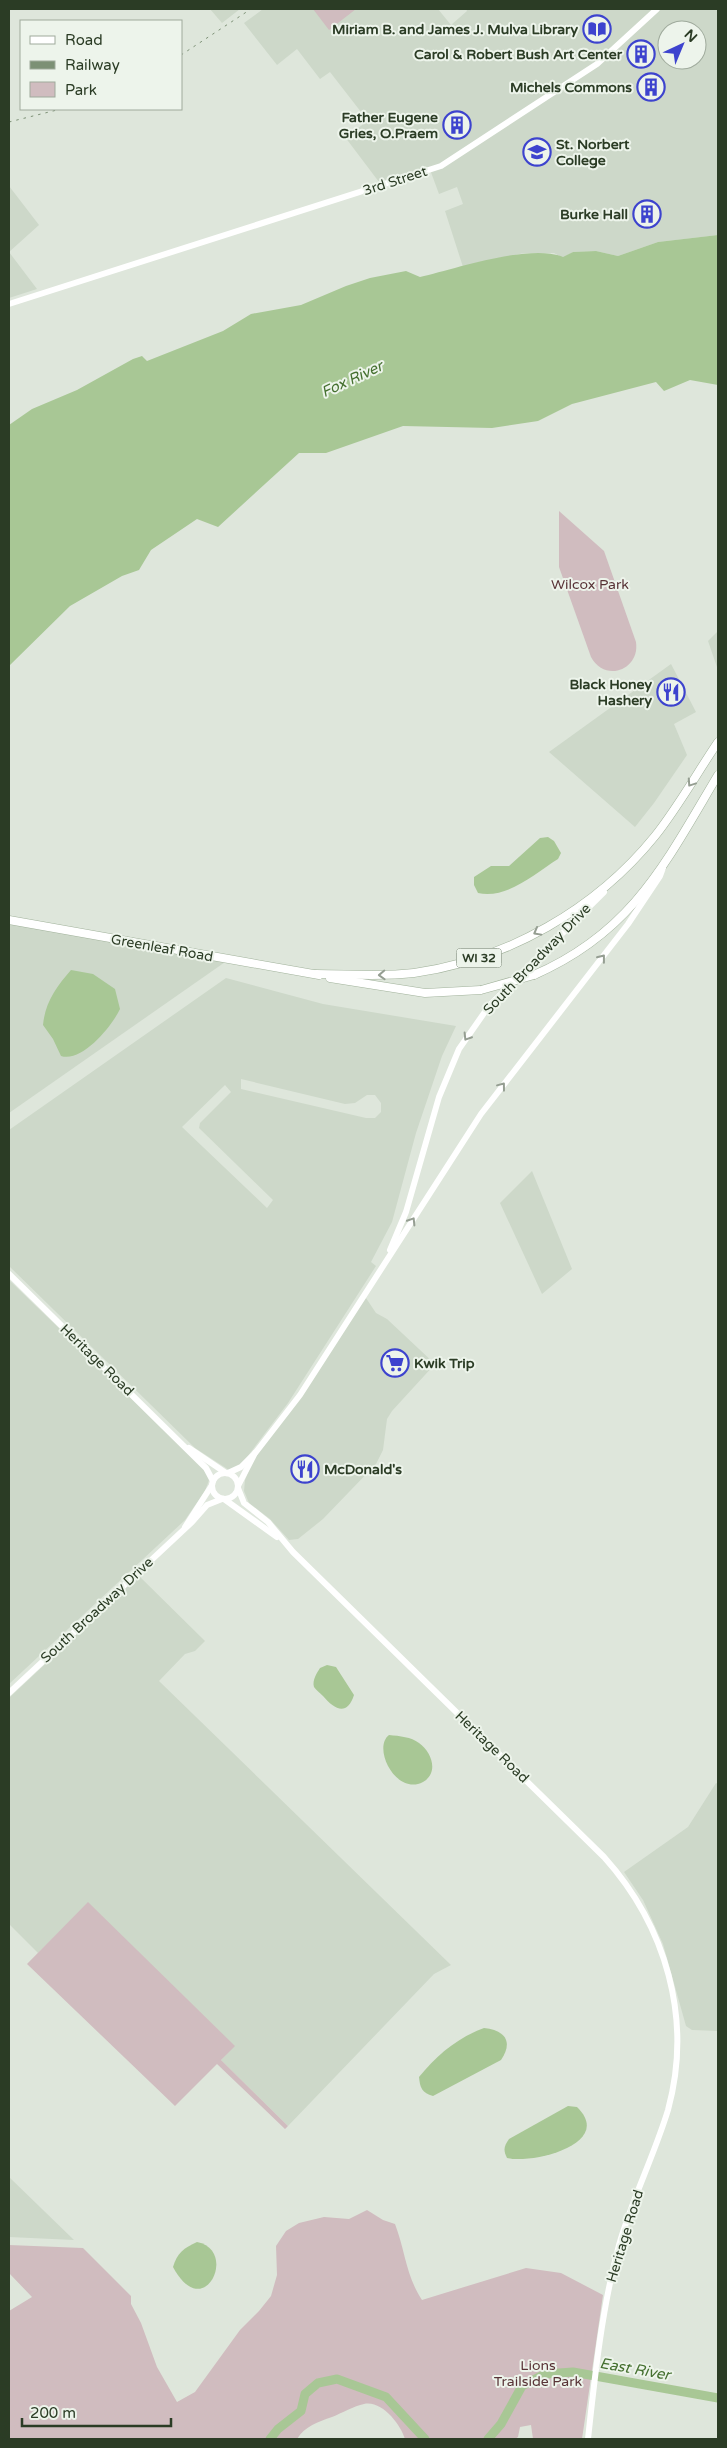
<svg xmlns="http://www.w3.org/2000/svg" width="727" height="2448" viewBox="0 0 727 2448" font-family="'Varela Round',sans-serif">
	<style>
		.built { fill: #cdd8c9; fill-rule: evenodd }
		.green { fill: #d0bcbf }
		.water { fill: #a8c795 }
		.lines { fill: none; stroke-linecap: round; stroke-linejoin: round }
		.river { stroke: #a8c795; stroke-width: 9 }
		.primary-casing { stroke: #a1b29b; stroke-width: 9 }
		.secondary { stroke: #fff; stroke-width: 6 }
		.primary { stroke: #fff; stroke-width: 8 }
		.rail { stroke: #7c9075; stroke-width: 1; stroke-dasharray: 2.5 5; stroke-linecap: butt }
		.primary-bridge-casing { stroke: #a1b29b; stroke-width: 9; stroke-linecap: butt }
		.primary-bridge { stroke: #fff; stroke-width: 8 }
		.oneway { stroke: #959e92 }
		.labels { text-anchor: middle; dominant-baseline: central; stroke-width: 4; stroke-linejoin: round; paint-order: stroke }
		.shield { fill: #edf4eb; stroke: #657360; stroke-width: 1 }
		.shield-label { font-size: 12px; font-weight: bold; fill: #2b3c25 }
		.poi-label { font-size: 14px; font-weight: bold; fill: #2b3c25; stroke: #edf4eb; text-anchor: end }
		.street-label { font-size: 14px; fill: #2b3c25; stroke: #edf4eb }
		.park-label { font-size: 14px; fill: #583336; stroke: #edf4eb }
		.water-label { font-size: 15px; font-style: italic; fill: #457030; stroke: #edf4eb }
	</style>
	<rect width="100%" height="100%" fill="#dee6db"/>
	<g class="built">
		<path d="M210 9H240L222 23Z"/>
		<path d="M263 9H438L451 25 467 11 466 9H718V235L658 242 618 256 596 251 573 252 563 258 554 253H524L463 267 445 211 463 204 457 187 439 194 429 167 379 182 345 137 368 121 330 72 320 79 297 49 277 65 244 23ZM667 30H697V60H667Z"/>
		<path d="M9 186 39 225 9 252 37 289 9 298Z"/>
		<path d="M718 631V670L708 641Z"/>
		<path d="M671 664 696 712 674 724 687 755 654 803 635 827 549 752Z"/>
		<path d="M9 920 228 960 9 1113Z"/>
		<path d="M226 978 323 1004 456 1026 442 1056 416 1133 392 1222 371 1262 376 1266 288 1403 241 1465 229 1470 195 1448 9 1266V1130ZM241 1079 345 1104 355 1103 367 1095H375L381 1103V1112L375 1118H366L241 1089ZM225 1085 231 1092 200 1123 199 1128 273 1200 267 1208 182 1127Z"/>
		<path d="M532 1171 572 1269 542 1294 500 1203Z"/>
		<path d="M9 1280 204 1468 209 1480 205 1491 185 1520 9 1684Z"/>
		<path d="M364 1295 376 1313 387 1319 435 1364 392 1411 387 1419 383 1450 376 1464 323 1519 298 1539 289 1540 270 1519 249 1503 244 1491 245 1480 256 1452 282 1420Z"/>
		<path d="M136 1573 205 1641 195 1651 185 1654 159 1681 451 1965 434 1974 288 2126 221 2060 234 2046 88 1903 38 1953 9 1924V1698L90 1622Z"/>
		<path d="M716 1783 718 1784V2031L692 2030 686 2026 663 1944 643 1900 624 1872 688 1827Z"/>
		<path d="M9 2177 74 2240 9 2237Z"/>
	</g>
	<g class="green">
		<path d="M313 9H356L329 30Z"/>
		<path d="M559 511 604 551 636 642C640 670 605 683 591 657L559 567Z"/>
		<path d="M88 1902 235 2046 221 2060 288 2126 285 2129 217 2064 175 2106 27 1964Z"/>
		<path d="M367 2210 383 2220 395 2224C405 2250 406 2276 422 2300L526 2268 561 2273 603 2295 582 2439H533L531 2425 520 2427 518 2437 515 2439H405C401 2425 382 2400 364 2404 354 2406 342 2413 332 2417 318 2422 305 2426 297 2439H9V2311L32 2297 9 2273V2245L83 2248 131 2296V2304L141 2323 157 2367 177 2402 195 2392 240 2330 259 2311 271 2296 277 2275 276 2246 286 2231 299 2223 324 2217 349 2219Z"/>
	</g>
	<g class="water">
		<path d="M718 235V385L690 380 664 391 656 382 572 404 538 421 492 428 403 426 326 453H299L218 527 197 519 151 550 139 570 122 576 70 606 9 666V425L32 409 77 390 133 359 142 356 147 361 223 331 251 314 301 305 346 286 370 278 406 271 420 277C455 269 531 243 563 257L573 252 596 251 618 256 658 242Z"/>
		<path d="M548 837 554 841 561 853 558 859C534 874 508 899 478 893L474 885V877L491 866H509L540 838Z"/>
		<path d="M71 970 93 974 115 989 120 1009C112 1026 82 1063 61 1056L53 1039 43 1025C45 1003 56 987 71 970Z"/>
		<path d="M327 1665 336 1667 354 1695C347 1717 334 1709 323 1696 320 1693 316 1690 314 1687 312 1680 317 1673 320 1668Z"/>
		<path d="M389 1735C400 1736 411 1737 419 1743 432 1752 439 1773 423 1782 396 1796 372 1748 389 1735Z"/>
		<path d="M484 2028C504 2030 514 2041 501 2060L433 2096C422 2093 420 2088 419 2077 437 2055 457 2038 484 2028Z"/>
		<path d="M568 2106 577 2107C615 2144 532 2164 507 2158 503 2150 504 2146 509 2139Z"/>
		<path d="M197 2242C239 2250 204 2325 173 2267 177 2253 184 2248 197 2242Z"/>
	</g>
	<g class="lines">
		<g class="river">
			<path d="M270 2439 278 2429 301 2411 305 2394 318 2383 337 2379 386 2397 425 2439"/>
			<path d="M488 2439 501 2424 522 2386 545 2374 573 2372 718 2398"/>
		</g>
		<g class="primary-casing">
			<g id="primary">
				<path d="M9 920 319 975"/>
				<path d="M316 974C348 974 381 977 414 973 507 960 596 909 655 836 678 807 697 773 718 742"/>
				<path d="M534 975C633 932 666 862 718 775"/>
				<path d="M330 978 425 993 481 990"/>
			</g>
		</g>
		<g class="secondary">
			<path d="M9 304 441 166 597 64 657 9"/>
			<path d="M390 1250 406 1212 439 1097 459 1049 489 1006 604 892"/>
			<path d="M9 1274 206 1468 213 1481"/>
			<path d="M189 1448 226 1473"/>
			<circle cx="225" cy="1486" r="13"/>
			<path d="M228 1473 241 1467 256 1452 300 1395 481 1114 628 924 660 876 663 868"/>
			<path d="M238 1486 255 1453"/>
			<path d="M238 1488 244 1503 268 1522 293 1552 604 1857C666 1926 693 2019 668 2110 654 2156 632 2199 619 2245 602 2308 595 2374 588 2439"/>
			<path d="M224 1499 277 1537"/>
			<path d="M185 1527 212 1485"/>
			<path d="M9 1693 192 1522 207 1505 222 1499"/>
		</g>
		<use href="#primary" class="primary"/>
		<g class="rail">
			<path d="M181 55 251 9"/>
			<path d="M9 122 61 109"/>
		</g>
		<g class="primary-bridge-casing">
			<path id="primary-bridge" d="M481 990 534 975"/>
		</g>
		<use href="#primary-bridge" class="primary-bridge"/>
	</g>
	<defs><path id="oneway-chevron" d="M-2-3.5L2.5 0L-2 3.5" fill="none" stroke-width="1.6" stroke-linecap="round" stroke-linejoin="round" transform="scale(1.25)"/></defs>
	<g class="oneway">
		<use href="#oneway-chevron" transform="translate(691 783) rotate(124)"/>
		<use href="#oneway-chevron" transform="translate(537 932) rotate(151)"/>
		<use href="#oneway-chevron" transform="translate(602 958) rotate(-52)"/>
		<use href="#oneway-chevron" transform="translate(382 975) rotate(178)"/>
		<use href="#oneway-chevron" transform="translate(467 1037) rotate(122)"/>
		<use href="#oneway-chevron" transform="translate(502 1086) rotate(-53)"/>
		<use href="#oneway-chevron" transform="translate(412 1221) rotate(-58)"/>
	</g>
	<defs>
		<g id="library-ring" transform="scale(1.4375)"><circle r="9.5" fill="#edf4eb" stroke="#3d43ce" stroke-width="1.5"/><path d="M-6-4Q-3-5.5-.7-3.5V5Q-3 3-6 4ZM6-4Q3-5.5 .7-3.5V5Q3 3 6 4Z" fill="#3d43ce"/></g>
		<g id="building-ring" transform="scale(1.4375)"><circle r="9.5" fill="#edf4eb" stroke="#3d43ce" stroke-width="1.5"/><path d="M-4-6H4V6H1V3H-1V6H-4ZM-2.5-4.3h1.7v1.8h-1.7ZM.8-4.3h1.7v1.8H.8ZM-2.5-1h1.7V.8h-1.7ZM.8-1h1.7V.8H.8Z" fill="#3d43ce"/></g>
		<g id="university-ring" transform="scale(1.4375)"><circle r="9.5" fill="#edf4eb" stroke="#3d43ce" stroke-width="1.5"/><path d="M0-5L7-2L0 1L-7-2ZM-4 1L0 2.5L4 1V4Q0 6-4 4Z" fill="#3d43ce"/></g>
		<g id="restaurant-ring" transform="scale(1.4375)"><circle r="9.5" fill="#edf4eb" stroke="#3d43ce" stroke-width="1.5"/><path d="M-5-6h1v4h1v-4h1v4h1v-4h1v5L-1.5 .5V6h-2V.5L-5-1ZM5-6V6H3V1.5H1.5Q1.5-4 5-6Z" fill="#3d43ce"/></g>
		<g id="supermarket-ring" transform="scale(1.4375)"><circle r="9.5" fill="#edf4eb" stroke="#3d43ce" stroke-width="1.5"/><path d="M-6-5.5h2.5l.6 2H6L4.5 2H-2.5L-4.4-4H-6ZM-1.5 3.2a1.3 1.3 0 1 0 .1 0ZM3 3.2a1.3 1.3 0 1 0 .1 0Z" fill="#3d43ce"/></g>
	</defs>
	<g fill-rule="evenodd">
		<use href="#library-ring" x="597" y="29"/>
		<use href="#building-ring" x="641" y="54"/>
		<use href="#building-ring" x="651" y="87"/>
		<use href="#building-ring" x="457" y="125"/>
		<use href="#university-ring" x="537" y="152"/>
		<use href="#building-ring" x="647" y="214"/>
		<use href="#restaurant-ring" x="671" y="692"/>
		<use href="#supermarket-ring" x="395" y="1363"/>
		<use href="#restaurant-ring" x="305" y="1469"/>
	</g>
	<g class="labels">
		<rect class="shield" x="456.5" y="948.5" width="45" height="19" rx="4"/>
		<g class="shield-label">
			<text x="479" y="958">WI 32</text>
		</g>
		<g class="poi-label">
			<text x="578" y="29">Miriam B. and James J. Mulva Library</text>
			<text x="622" y="54">Carol &amp; Robert Bush Art Center</text>
			<text x="632" y="87">Michels Commons</text>
			<text x="438" y="117">Father Eugene<tspan x="438" dy="16">Gries, O.Praem</tspan></text>
			<text x="556" y="144" text-anchor="start">St. Norbert<tspan x="556" dy="16">College</tspan></text>
			<text x="628" y="214">Burke Hall</text>
			<text x="652" y="684">Black Honey<tspan x="652" dy="16">Hashery</tspan></text>
			<text x="414" y="1363" text-anchor="start">Kwik Trip</text>
			<text x="324" y="1469" text-anchor="start">McDonald's</text>
		</g>
		<g class="street-label">
			<text transform="translate(395 181) rotate(-18)">3rd Street</text>
			<text transform="translate(162 948) rotate(10)">Greenleaf Road</text>
			<text transform="translate(537 959) rotate(-46)">South Broadway Drive</text>
			<text transform="translate(97 1360) rotate(44)">Heritage Road</text>
			<text transform="translate(97 1610) rotate(-43)">South Broadway Drive</text>
			<text transform="translate(492 1747) rotate(44)">Heritage Road</text>
			<text transform="translate(625 2236) rotate(-73)">Heritage Road</text>
		</g>
		<g class="park-label">
			<text x="590" y="584">Wilcox Park</text>
			<text x="538" y="2365">Lions<tspan x="538" dy="16">Trailside Park</tspan></text>
		</g>
		<g class="water-label">
			<text transform="translate(352 379) rotate(-25)">Fox River</text>
			<text transform="translate(635 2369) rotate(10)">East River</text>
		</g>
	</g>
	<rect width="727" height="2448" fill="none" stroke="#2b3c25" stroke-width="20"/>
	<rect x="20" y="20" width="162" height="90" fill="#edf4eb" stroke="#9faa9c"/>
	<rect x="30" y="36" width="25" height="8" fill="#ffffff" stroke="#9faa9c"/>
	<text x="65" y="45" font-size="15" fill="#2b3c25">Road</text>
	<rect x="30" y="61" width="25" height="8" fill="#7c9075" stroke="#9faa9c"/>
	<text x="65" y="70" font-size="15" fill="#2b3c25">Railway</text>
	<rect x="30" y="82" width="25" height="15" fill="#d0bcbf" stroke="#9faa9c"/>
	<text x="65" y="95" font-size="15" fill="#2b3c25">Park</text>
	<g transform="translate(682 45) rotate(44)"><circle r="24" fill="#edf4eb" stroke="#9faa9c"/>
	<path d="M0-4L9 19L0 12L-9 19Z" fill="#3d43ce"/>
	<text y="-8" font-size="14" font-weight="bold" text-anchor="middle" fill="#2b3c25">N</text>
	</g>
	<path d="M22 2418v8h149v-8" fill="none" stroke="#2b3c25" stroke-width="2.5"/>
	<text x="30" y="2418" font-size="15" fill="#2b3c25" stroke="#edf4eb" stroke-width="4" paint-order="stroke">200 m</text>
</svg>
